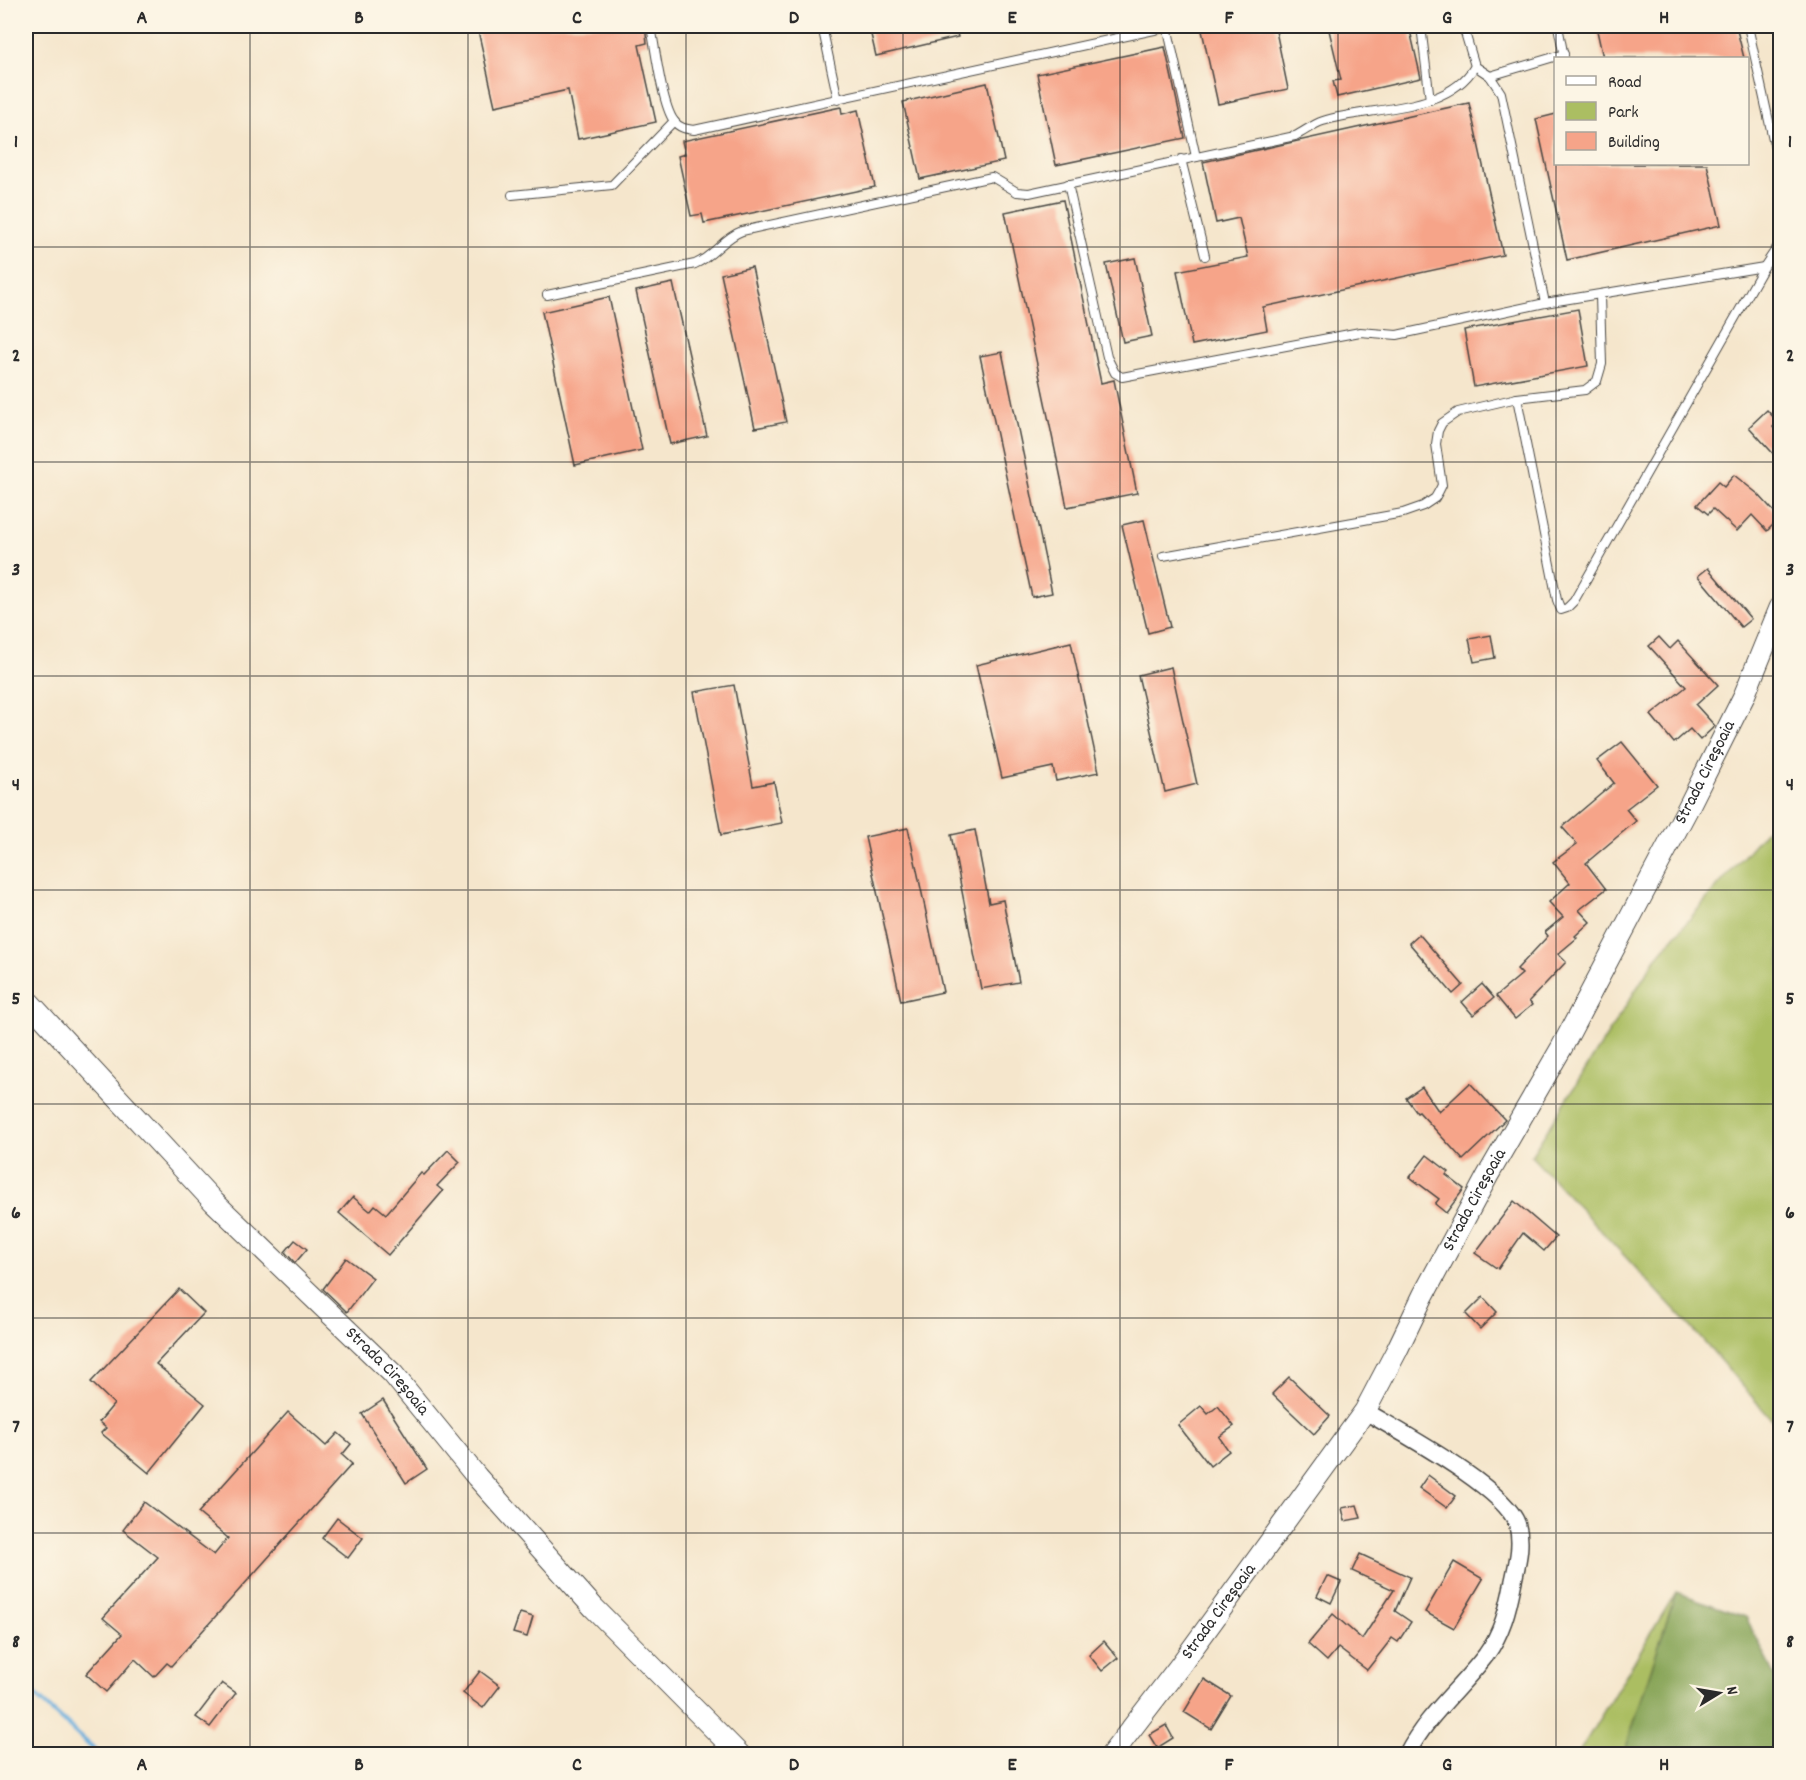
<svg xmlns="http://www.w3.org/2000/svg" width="1806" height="1780" viewBox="0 0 1806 1780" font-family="Dekko,sans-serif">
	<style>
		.green { fill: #abbe62; stroke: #6b7446; stroke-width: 1.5 }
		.forest { fill: #88a558; stroke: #5a6842; stroke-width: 1.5 }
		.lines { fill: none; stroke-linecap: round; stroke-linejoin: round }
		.stream { stroke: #64abdb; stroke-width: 5 }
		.building { fill: #f6a489 }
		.service-casing { stroke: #494743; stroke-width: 10 }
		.minor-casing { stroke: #494743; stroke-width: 19 }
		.tertiary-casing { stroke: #494743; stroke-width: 23 }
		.service { stroke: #fff; stroke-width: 8 }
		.minor { stroke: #fff; stroke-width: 16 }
		.tertiary { stroke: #fff; stroke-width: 21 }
		.grid { fill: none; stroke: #2b2b2b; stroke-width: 1.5; stroke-opacity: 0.55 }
		.labels { text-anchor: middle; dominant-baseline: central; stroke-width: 6; stroke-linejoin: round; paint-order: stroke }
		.street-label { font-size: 18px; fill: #2b2b2b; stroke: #fcf5e5 }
		.neatline { fill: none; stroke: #2b2b2b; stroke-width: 2 }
		.grid-label { font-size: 20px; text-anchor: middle; font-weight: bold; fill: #2b2b2b }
	</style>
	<rect width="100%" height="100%" fill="#fcf5e5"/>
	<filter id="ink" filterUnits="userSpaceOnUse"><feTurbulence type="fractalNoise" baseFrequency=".0167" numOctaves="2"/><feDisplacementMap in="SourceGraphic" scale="12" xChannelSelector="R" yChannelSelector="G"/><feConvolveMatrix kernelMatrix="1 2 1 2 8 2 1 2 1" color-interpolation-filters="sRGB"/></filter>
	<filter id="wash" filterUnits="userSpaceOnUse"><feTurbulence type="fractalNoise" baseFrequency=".008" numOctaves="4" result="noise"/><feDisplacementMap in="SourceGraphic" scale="24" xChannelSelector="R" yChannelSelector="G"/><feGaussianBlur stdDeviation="1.35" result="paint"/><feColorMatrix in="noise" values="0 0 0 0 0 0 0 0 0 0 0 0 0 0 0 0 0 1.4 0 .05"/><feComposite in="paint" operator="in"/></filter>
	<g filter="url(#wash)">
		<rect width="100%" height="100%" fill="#f5e6cc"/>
		<g class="green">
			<path d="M1780 814V1429L1691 1327 1531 1156 1656 958Z"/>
			<path d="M1676 1592 1624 1754H1578Z"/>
		</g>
		<path class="forest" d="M1676 1592 1746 1617 1780 1685V1754H1624Z"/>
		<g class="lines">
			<path class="stream" d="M26 1687 99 1754"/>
		</g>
		<g id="blocks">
			<g class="building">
				<path d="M477 26H645L647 43 639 45 656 122 578 139 568 90 495 106Z"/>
				<path d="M869 26H955L958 37 876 56Z"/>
				<path d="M1201 26H1275L1288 89 1218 104Z"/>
				<path d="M1328 26H1409L1421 78 1337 97 1333 81 1341 80Z"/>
				<path d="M1596 26H1736L1744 58H1603Z"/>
				<path d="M1165 47 1185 138 1056 165 1037 74Z"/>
				<path d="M987 83 1004 161 920 179 903 102Z"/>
				<path d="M1469 103 1503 255 1263 307 1267 330 1192 345 1177 271 1248 257 1239 218 1216 223 1203 162Z"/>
				<path d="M841 107 842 114 858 110 875 187 704 223 702 214 691 216 678 156 685 154 682 141Z"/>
				<path d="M1556 114V164H1707L1721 225 1567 260 1536 119Z"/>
				<path d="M1063 200 1101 383 1114 380 1137 493 1067 507 1005 212Z"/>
				<path d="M1135 258 1152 336 1123 342 1106 264Z"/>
				<path d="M752 267 786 422 755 428 721 274Z"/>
				<path d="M673 283 707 436 670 444 636 291Z"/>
				<path d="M609 297 642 450 575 465 542 312Z"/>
				<path d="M1578 309 1588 366 1474 387 1464 330Z"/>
				<path d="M1002 352 1052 593 1032 597 980 356Z"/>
				<path d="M1767 410 1778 422 1773 427 1780 436V461L1749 427Z"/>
				<path d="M1734 475 1758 494 1780 518 1767 531 1752 515 1737 531 1713 509 1708 514 1697 505 1718 482 1724 487Z"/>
				<path d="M1144 520 1170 627 1148 633 1122 525Z"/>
				<path d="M1708 568 1751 619 1741 627 1698 576Z"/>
				<path d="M1491 635 1495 658 1474 662 1469 639Z"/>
				<path d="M1659 637 1670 649 1678 641 1718 685 1696 705 1715 726 1700 740 1690 729 1674 743 1651 715 1686 687 1649 646Z"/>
				<path d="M1071 642 1099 772 1056 781 1053 767 1002 778 976 665Z"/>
				<path d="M1171 667 1197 784 1165 792 1138 675Z"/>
				<path d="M734 685 753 786 774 782 782 823 721 835 694 692Z"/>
				<path d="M1622 742 1657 785 1626 809 1636 821 1586 863 1606 889 1579 910 1590 922 1575 936 1577 938 1558 954 1566 962 1529 1001 1532 1005 1515 1019 1496 996 1522 974 1517 969 1548 936 1545 932 1563 917 1549 902 1570 883 1553 862 1577 844 1562 827 1614 783 1597 761Z"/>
				<path d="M908 828 943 992 901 1001 865 837Z"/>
				<path d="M975 830 989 903 1003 900 1019 982 981 989 951 835Z"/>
				<path d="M1419 934 1463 985 1453 994 1409 943Z"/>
				<path d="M1482 984 1494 998 1473 1015 1462 1002Z"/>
				<path d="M1470 1083 1505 1120 1463 1160 1419 1112 1417 1113 1406 1098 1422 1087 1439 1112Z"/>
				<path d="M448 1150 460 1162 437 1186 443 1191 388 1255 339 1213 353 1197 370 1211 375 1205 386 1214 421 1173 424 1175Z"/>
				<path d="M1427 1155 1449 1172 1446 1175 1464 1189 1446 1213 1435 1204 1439 1199 1410 1177Z"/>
				<path d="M1514 1201 1556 1237 1544 1251 1523 1233 1498 1269 1475 1253Z"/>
				<path d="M295 1240 307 1249 295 1263 285 1252Z"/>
				<path d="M346 1258 373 1278 347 1312 323 1289Z"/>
				<path d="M179 1289 204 1313 156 1364 205 1404 149 1473 101 1433 106 1428 99 1422 114 1404 91 1382Z"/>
				<path d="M1483 1297 1497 1312 1480 1329 1466 1314Z"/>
				<path d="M1289 1377 1330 1416 1314 1434 1272 1394Z"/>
				<path d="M383 1400 427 1469 406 1483 362 1414Z"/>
				<path d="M1201 1406 1208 1414 1218 1406 1234 1426 1219 1437 1229 1451 1210 1466 1178 1425Z"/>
				<path d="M288 1412 326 1446 338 1433 351 1444 342 1455 352 1464 171 1666 167 1663 154 1677 135 1659 106 1692 86 1674 122 1634 103 1618 158 1557 123 1530 144 1502 214 1555 228 1538 198 1513Z"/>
				<path d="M1428 1475 1456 1496 1447 1508 1419 1488Z"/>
				<path d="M1357 1505 1361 1518 1345 1521 1342 1508Z"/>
				<path d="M337 1518 363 1538 348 1558 322 1538Z"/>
				<path d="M1360 1554 1410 1577 1395 1611 1411 1622 1398 1642 1392 1638 1367 1670 1338 1648 1327 1661 1308 1644 1333 1614 1362 1639 1394 1590 1352 1571Z"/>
				<path d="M1454 1562 1483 1579 1454 1628 1425 1612Z"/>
				<path d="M1327 1576 1341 1582 1331 1603 1317 1596Z"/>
				<path d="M520 1613 533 1617 527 1637 513 1633Z"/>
				<path d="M1104 1641 1118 1658 1102 1671 1089 1655Z"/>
				<path d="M480 1671 500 1686 483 1708 463 1693Z"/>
				<path d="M1204 1679 1231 1696 1211 1729 1184 1712Z"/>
				<path d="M222 1683 236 1693 210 1727 196 1717Z"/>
				<path d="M1166 1725 1173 1738 1157 1748 1149 1735Z"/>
			</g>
		</g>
	</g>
	<g filter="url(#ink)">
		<use href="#blocks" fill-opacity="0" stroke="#494743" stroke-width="1.5"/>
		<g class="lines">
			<g class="service-casing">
				<g id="service">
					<path d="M651 26C655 47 662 105 674 121 679 128 686 129 694 130L1168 27"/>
					<path d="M822 26 838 100"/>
					<path d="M1167 26 1196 157"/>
					<path d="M1421 26 1430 100"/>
					<path d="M1558 26 1564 57"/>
					<path d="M1748 26 1776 153 1780 162"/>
					<path d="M1490 76 1564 54"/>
					<path d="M1181 159 1205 256"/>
					<path d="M1068 184 1107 357 1115 373 1122 377 1360 332 1397 335 1545 303 1501 93 1490 76 1475 66 1463 26"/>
					<path d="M512 195 612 185 674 121"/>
					<path d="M547 295 695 264C714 256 723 238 742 231L992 177 1017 192 1029 193 1295 136C1304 132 1313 124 1323 121 1370 106 1447 114 1475 66"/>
					<path d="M1545 303 1764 267"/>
					<path d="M1517 398 1557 600 1561 610 1567 608 1574 601 1764 267 1780 243"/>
					<path d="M1163 556 1403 513 1423 506 1435 498 1439 491 1442 485 1436 444 1438 431 1442 423 1458 412 1517 398 1585 390 1597 381 1602 364 1600 295"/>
				</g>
			</g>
			<g class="minor-casing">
				<path id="minor" d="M1365 1411C1400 1432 1505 1488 1517 1524 1523 1544 1517 1564 1513 1583 1508 1609 1502 1633 1486 1655 1460 1689 1426 1716 1407 1754"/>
			</g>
			<g class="tertiary-casing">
				<g id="tertiary">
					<path id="s1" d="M26 999 214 1202 393 1374 477 1477 594 1608 739 1754"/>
					<path id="s2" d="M1112 1754 1179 1667 1365 1411 1397 1350 1423 1296 1488 1175 1562 1047 1689 806 1744 696 1780 608"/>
				</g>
			</g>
			<use href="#service" class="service"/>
			<use href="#minor" class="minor"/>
			<use href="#tertiary" class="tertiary"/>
		</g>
	</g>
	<path class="grid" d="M250 26V1754M468 26V1754M686 26V1754M903 26V1754M1120 26V1754M1338 26V1754M1556 26V58M1556 58V164M1556 164V1754M26 247H1780M26 462H1780M26 676H1780M26 890H1780M26 1104H1780M26 1318H1780M26 1533H1780"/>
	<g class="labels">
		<g class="street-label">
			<text stroke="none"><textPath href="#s2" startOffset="1150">Strada Cireșoaia</textPath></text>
			<text stroke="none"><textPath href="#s2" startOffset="664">Strada Cireșoaia</textPath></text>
			<text stroke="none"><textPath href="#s1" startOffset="519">Strada Cireșoaia</textPath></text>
			<text stroke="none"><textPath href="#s2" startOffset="178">Strada Cireșoaia</textPath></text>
		</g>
	</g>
	<rect width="1806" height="1780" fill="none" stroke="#fcf5e5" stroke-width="66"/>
	<rect x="1554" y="57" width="195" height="108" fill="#fcf5e5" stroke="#a8a49b" stroke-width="1.5"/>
	<rect x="1566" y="76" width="30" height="9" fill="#ffffff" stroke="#a8a49b" stroke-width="1.5"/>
	<text x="1608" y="87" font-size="18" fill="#2b2b2b">Road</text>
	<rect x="1566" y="102" width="30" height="18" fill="#abbe62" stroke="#a8a49b" stroke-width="1.5"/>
	<text x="1608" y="117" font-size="18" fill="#2b2b2b">Park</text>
	<rect x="1566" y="132" width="30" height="18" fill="#f6a489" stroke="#a8a49b" stroke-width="1.5"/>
	<text x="1608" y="147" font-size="18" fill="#2b2b2b">Building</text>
	<g transform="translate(1719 1693) rotate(79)" stroke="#fcf5e5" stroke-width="4.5" paint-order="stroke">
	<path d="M0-4.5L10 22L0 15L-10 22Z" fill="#2b2b2b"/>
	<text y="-9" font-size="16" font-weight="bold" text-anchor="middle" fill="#2b2b2b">N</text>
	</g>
	<rect x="33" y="33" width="1740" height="1714" class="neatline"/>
	<g class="grid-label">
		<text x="142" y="23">A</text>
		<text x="359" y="23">B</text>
		<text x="577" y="23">C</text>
		<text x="794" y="23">D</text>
		<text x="1012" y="23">E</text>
		<text x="1229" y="23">F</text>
		<text x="1447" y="23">G</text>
		<text x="1664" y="23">H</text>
		<text x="16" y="147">1</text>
		<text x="1790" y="147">1</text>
		<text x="16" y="361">2</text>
		<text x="1790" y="361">2</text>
		<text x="16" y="575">3</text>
		<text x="1790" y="575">3</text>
		<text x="16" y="790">4</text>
		<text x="1790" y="790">4</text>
		<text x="16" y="1004">5</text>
		<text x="1790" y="1004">5</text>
		<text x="16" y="1218">6</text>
		<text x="1790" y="1218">6</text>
		<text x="16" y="1432">7</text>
		<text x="1790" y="1432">7</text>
		<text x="16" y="1647">8</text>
		<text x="1790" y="1647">8</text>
		<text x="142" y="1770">A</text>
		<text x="359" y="1770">B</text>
		<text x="577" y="1770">C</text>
		<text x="794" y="1770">D</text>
		<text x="1012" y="1770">E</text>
		<text x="1229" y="1770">F</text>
		<text x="1447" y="1770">G</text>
		<text x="1664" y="1770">H</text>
	</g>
</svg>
